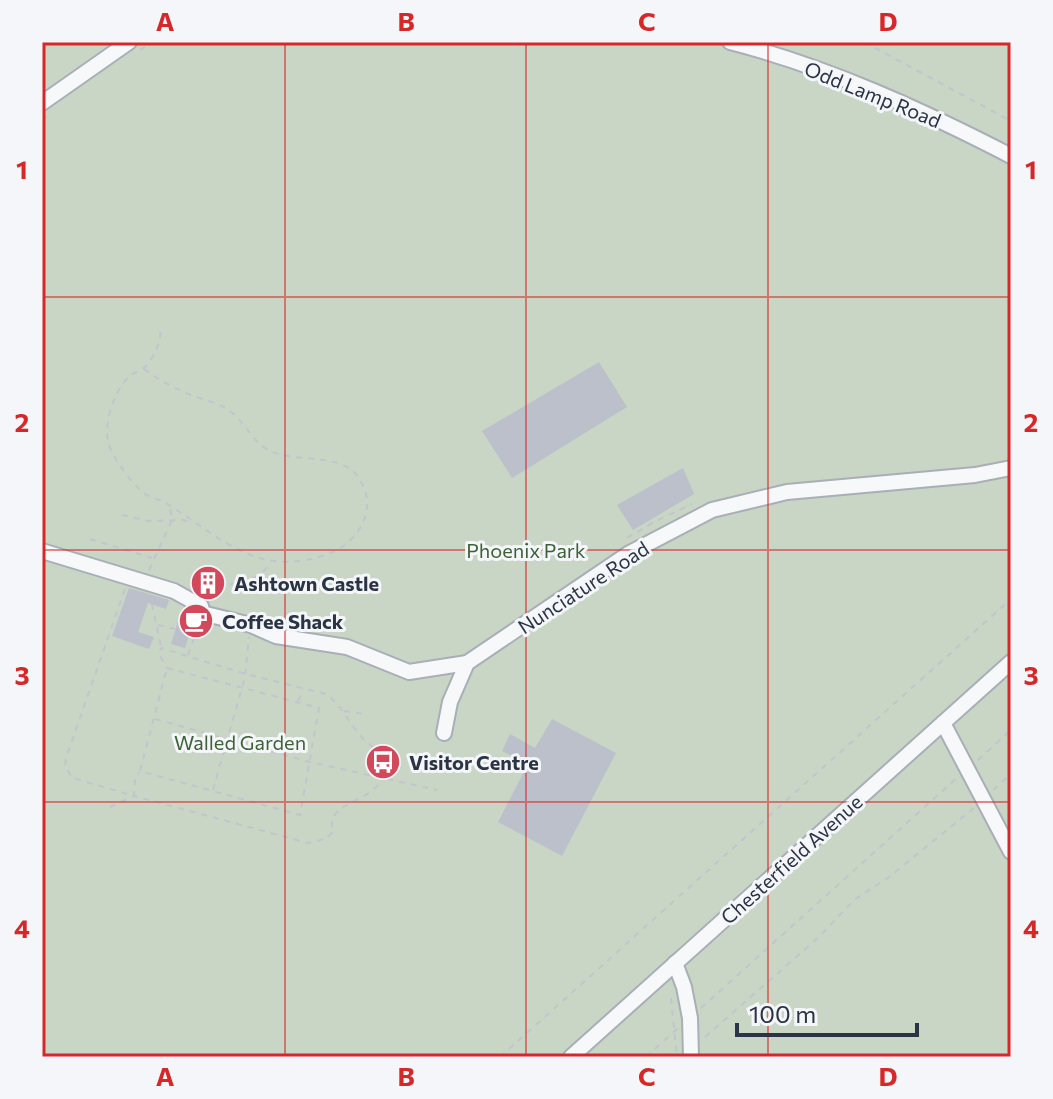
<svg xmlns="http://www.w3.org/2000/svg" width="1053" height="1099" viewBox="0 0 1053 1099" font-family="Commissioner,sans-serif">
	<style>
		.green { fill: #c9d6c5 }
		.building { fill: #bbc0ca }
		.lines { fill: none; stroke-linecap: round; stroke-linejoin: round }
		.minor-casing { stroke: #a9aeb7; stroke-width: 18 }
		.path { stroke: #c2c5cb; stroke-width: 2; stroke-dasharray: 6 6; stroke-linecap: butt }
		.minor { stroke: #f7f8fa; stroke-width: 14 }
		.grid { fill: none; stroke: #d62828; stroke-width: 2; stroke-opacity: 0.55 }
		.labels { text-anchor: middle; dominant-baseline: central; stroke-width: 6; stroke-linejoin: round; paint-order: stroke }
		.street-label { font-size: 20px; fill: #2b3445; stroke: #f4f6f9 }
		.park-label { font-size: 20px; fill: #3f6138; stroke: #f4f6f9 }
		.poi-label { font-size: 20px; font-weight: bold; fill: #2b3445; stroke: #f4f6f9; text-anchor: start }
		.neatline { fill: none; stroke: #d62828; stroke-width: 3 }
		.grid-label { font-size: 26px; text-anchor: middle; font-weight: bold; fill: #d62828 }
	</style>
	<rect width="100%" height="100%" fill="#e4e7ec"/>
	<rect class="green" x="42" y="42" width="969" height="1015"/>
	<g class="building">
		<path d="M599 362 627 407 512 478 482 431Z"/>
		<path d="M683 468 694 494 633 530 617 505Z"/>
		<path d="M129 588 169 600 166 609 148 603 138 632 154 637 149 649 112 636Z"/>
		<path d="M180 615 194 619 185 648 171 644Z"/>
		<path d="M552 719 616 753 562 856 498 822 528 764 502 751 510 734 535 748Z"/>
	</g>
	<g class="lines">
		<g class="minor-casing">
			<g id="minor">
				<path d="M730 42C828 67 922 110 1011 156"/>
				<path d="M42 103 129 42"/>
				<path d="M42 551 174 591 201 606 202 611 206 614 251 625 276 636 347 647 409 672 467 663"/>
				<path d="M943 723 1011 852"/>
				<path d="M444 733 450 702 467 663 628 554 712 510 787 492 975 475 1011 468"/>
				<path d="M675 963 684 987 690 1018 691 1057"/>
				<path d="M571 1057 1011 662"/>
			</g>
		</g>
		<g class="path">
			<path d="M864 42 1011 121"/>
			<path d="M140 50 153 42"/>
			<path d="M42 120 50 114"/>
			<path d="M144 369C159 380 174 388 191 395 204 400 219 403 230 411 245 422 251 440 268 450 299 466 349 447 364 488 370 502 367 516 360 528 351 543 338 551 322 556 256 577 220 537 169 505 163 500 154 499 147 495 133 486 117 463 110 448 101 429 114 389 130 376 134 372 141 371 145 367 153 359 162 341 160 330"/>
			<path d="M122 515 149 521 183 520 192 522"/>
			<path d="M627 538 654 522 692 504"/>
			<path d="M90 539 152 558"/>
			<path d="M149 570 172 520 170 506"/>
			<path d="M125 589 66 758 65 767 73 778 134 796 135 780 139 772"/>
			<path d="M209 595C219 578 257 590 270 562"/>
			<path d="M152 604 161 647"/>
			<path d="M158 625 175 629"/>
			<path d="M188 655 198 627"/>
			<path d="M167 668 319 708 300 815 140 771Z"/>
			<path d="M298 701 303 690"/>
			<path d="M344 711 363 714"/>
			<path d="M155 719 310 762 437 790"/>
			<path d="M978 760 1011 730"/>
			<path d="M213 790 245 677 249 637"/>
			<path d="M993 790 1011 774"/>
			<path d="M110 807 134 796 308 843 325 839 334 831C318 797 402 803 380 756 375 746 364 742 358 733 347 719 341 705 326 694L246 674 161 648 159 654 167 668"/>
			<path d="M671 998 677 1057"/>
			<path d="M701 1008 958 777"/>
			<path d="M705 1037 820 936 854 900 889 877 974 808"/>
			<path d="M500 1057 1011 599"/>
			<path d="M646 1057 678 1028"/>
		</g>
		<use href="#minor" class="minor"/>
	</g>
	<path class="grid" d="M285 42V1057M526 42V1057M768 42V1057M42 297H1011M42 550H1011M42 802H1011"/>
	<defs>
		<g id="building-disc" transform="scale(1.8)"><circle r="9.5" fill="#d1495b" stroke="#f4f6f9"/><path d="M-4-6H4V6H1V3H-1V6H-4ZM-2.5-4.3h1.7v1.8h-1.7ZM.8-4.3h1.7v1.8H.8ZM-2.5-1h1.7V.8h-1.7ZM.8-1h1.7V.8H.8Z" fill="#fff"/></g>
		<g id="cafe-disc" transform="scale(1.8)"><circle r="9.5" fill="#d1495b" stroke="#f4f6f9"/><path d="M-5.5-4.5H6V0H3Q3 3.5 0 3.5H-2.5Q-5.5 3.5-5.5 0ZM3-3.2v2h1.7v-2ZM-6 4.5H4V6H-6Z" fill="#fff"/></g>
		<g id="bus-disc" transform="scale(1.8)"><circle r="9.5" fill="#d1495b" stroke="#f4f6f9"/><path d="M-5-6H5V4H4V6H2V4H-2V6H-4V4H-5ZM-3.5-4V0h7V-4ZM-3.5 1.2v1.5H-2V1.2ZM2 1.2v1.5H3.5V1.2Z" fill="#fff"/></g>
	</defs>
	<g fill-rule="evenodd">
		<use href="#building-disc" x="208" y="583"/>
		<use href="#cafe-disc" x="196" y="621"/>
		<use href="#bus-disc" x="383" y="762"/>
	</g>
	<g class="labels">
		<g class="street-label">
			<text transform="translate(873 94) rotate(22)">Odd Lamp Road</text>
			<text transform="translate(583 587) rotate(-33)">Nunciature Road</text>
			<text transform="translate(791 859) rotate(-42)">Chesterfield Avenue</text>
		</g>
		<g class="park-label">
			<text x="526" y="550">Phoenix Park</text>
			<text x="240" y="742">Walled Garden</text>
		</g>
		<g class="poi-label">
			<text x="234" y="583">Ashtown Castle</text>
			<text x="222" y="621">Coffee Shack</text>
			<text x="409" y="762">Visitor Centre</text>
		</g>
	</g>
	<rect width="1053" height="1099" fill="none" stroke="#f4f6f9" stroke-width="88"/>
	<path d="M737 1023v12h180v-12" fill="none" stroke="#2b3445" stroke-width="4"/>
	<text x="749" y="1023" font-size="24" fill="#2b3445" stroke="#f4f6f9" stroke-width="6" paint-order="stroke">100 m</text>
	<rect x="44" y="44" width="965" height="1011" class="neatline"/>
	<g class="grid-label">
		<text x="165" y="31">A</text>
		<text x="406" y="31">B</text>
		<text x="647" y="31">C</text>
		<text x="888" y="31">D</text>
		<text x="22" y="179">1</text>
		<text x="1031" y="179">1</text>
		<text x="22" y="432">2</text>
		<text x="1031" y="432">2</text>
		<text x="22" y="685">3</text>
		<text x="1031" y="685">3</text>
		<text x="22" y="938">4</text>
		<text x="1031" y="938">4</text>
		<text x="165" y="1086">A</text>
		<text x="406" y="1086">B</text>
		<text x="647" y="1086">C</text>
		<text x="888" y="1086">D</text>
	</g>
</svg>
